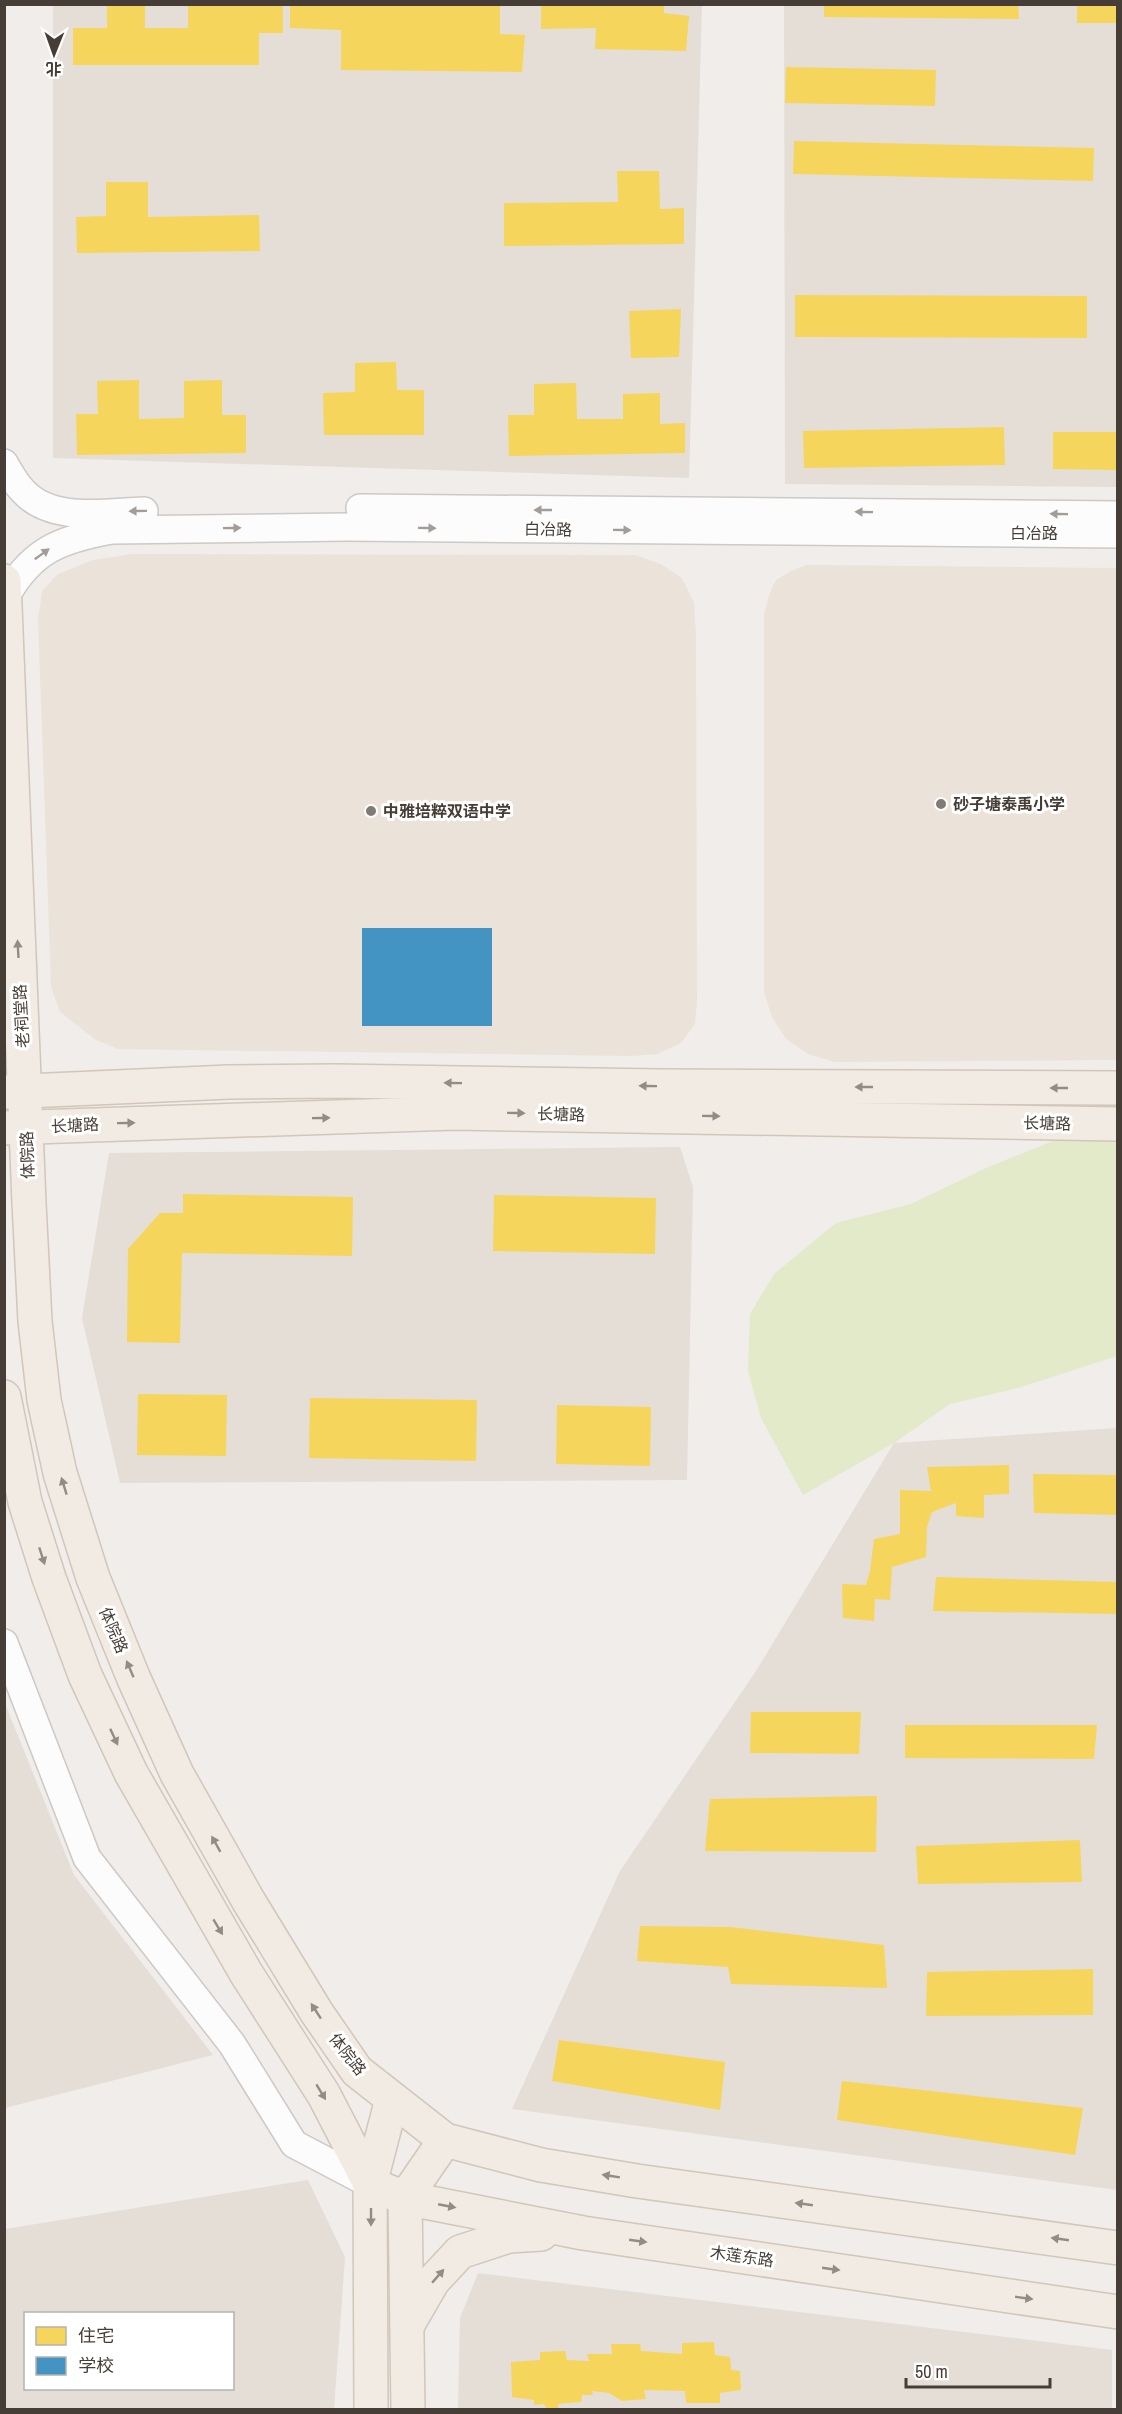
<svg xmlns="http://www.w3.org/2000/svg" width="1122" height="2414" viewBox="0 0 1122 2414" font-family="'Archivo Narrow','Noto Sans SC',sans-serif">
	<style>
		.residential { fill: #e4ded7; fill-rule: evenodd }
		.education { fill: #ebe3d9 }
		.green { fill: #e2eaca }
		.homes { fill: #f6d55c }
		.schools { fill: #4393c3 }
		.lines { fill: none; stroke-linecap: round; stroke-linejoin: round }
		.minor-casing { stroke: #cdc9c6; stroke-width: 30 }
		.major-casing { stroke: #d2c6b8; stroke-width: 36 }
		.minor { stroke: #fdfcfc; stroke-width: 27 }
		.major { stroke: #f1ebe3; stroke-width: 33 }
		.oneway { fill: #a29d99 }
		.oneway2 { fill: #938c84 }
		.poi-dot { fill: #827b75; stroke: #fff; stroke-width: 2 }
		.labels { text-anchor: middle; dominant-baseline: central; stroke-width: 6; stroke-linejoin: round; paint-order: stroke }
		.street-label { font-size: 16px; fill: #463e36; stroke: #fff }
		.poi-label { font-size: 16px; font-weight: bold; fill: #463e36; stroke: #fff; text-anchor: start }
	</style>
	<rect width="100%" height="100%" fill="#f0edea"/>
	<g class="residential">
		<path d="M53 5H702L689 478 53 458Z"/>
		<path d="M784 5H1117V487L785 484Z"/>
		<path d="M680 1147 693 1187 687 1480 120 1483 82 1318 109 1153Z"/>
		<path d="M1117 1428V2190L512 2109 620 1871 756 1671 894 1443Z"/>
		<path d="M4 1701 74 1875 213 2055 5 2108Z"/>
		<path d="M308 2180 345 2257 334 2409H5V2229ZM26 2314H232V2388H26Z"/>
		<path d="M478 2273 1112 2350V2409L458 2410 460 2318Z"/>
	</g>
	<g class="education">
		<path d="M132 554 635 555 661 564 682 578 694 603 696 636 697 1002 695 1024 681 1043 658 1054 632 1056 118 1049 96 1040 60 1012 51 987 38 619 42 591 58 574 93 560Z"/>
		<path d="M807 565 1117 568V1060L834 1062 808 1054 786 1039 772 1017 764 993V615L769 595 776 580 791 571Z"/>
	</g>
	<path class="green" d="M1058 1139 1117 1141V1356L1018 1388 950 1404 894 1443 803 1495 761 1418 748 1371 750 1314 774 1274 836 1223 911 1204 986 1168Z"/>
	<g class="homes">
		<path d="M107 4H145V28H188V4H283V33H259V65H73V28H107Z"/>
		<path d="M290 4H500V34L525 35 522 72 341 70V30L290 28Z"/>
		<path d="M541 4H664V13L689 16 686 51 595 49 596 28 541 29Z"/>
		<path d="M824 4H1018L1019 19 824 17Z"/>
		<rect x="1077" y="4" width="41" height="19"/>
		<path d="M786 67 936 70 935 106 785 103Z"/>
		<path d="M794 141 1094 148 1093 181 793 174Z"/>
		<path d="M617 171H659L660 209 684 208V244L504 246V203L618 202Z"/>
		<path d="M106 182H148V217L259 215 260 251 77 253 76 217 106 216Z"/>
		<path d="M795 295 1087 296V338L795 337Z"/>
		<path d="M681 309 679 357 631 358 629 311Z"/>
		<path d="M396 362 397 390H424V435H324L323 393 355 392V363Z"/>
		<path d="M139 380V419L184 418V381L222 380V415H246V453L77 455 76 414H98L97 381Z"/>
		<path d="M576 383 577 419H623V394L660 393V424L685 423V453L509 456 508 415H534V384Z"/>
		<path d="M1004 427 1005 465 804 468 803 431Z"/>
		<path d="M1053 432H1118V470L1053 469Z"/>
		<path d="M183 1194 353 1197 352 1256 182 1253 180 1343 127 1342 128 1249 160 1213H183Z"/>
		<path d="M494 1195 656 1198 655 1254 493 1251Z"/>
		<path d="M138 1394 227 1395 226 1456 137 1455Z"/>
		<path d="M310 1398 477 1400 476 1461 309 1458Z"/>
		<path d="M557 1405 651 1407 650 1466 556 1464Z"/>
		<path d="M1009 1465V1494L984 1495V1518L956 1516V1503L932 1512 927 1527 926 1557 892 1567 890 1600 875 1599 874 1621 843 1618 842 1584 866 1585 870 1571 874 1539 900 1534V1490L931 1491 927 1467Z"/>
		<path d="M1033 1474 1118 1475V1515L1034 1513Z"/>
		<path d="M936 1577 1118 1582V1614L933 1611Z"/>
		<path d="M751 1712H861L859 1754 750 1753Z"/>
		<path d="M905 1725H1097L1094 1759 905 1758Z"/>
		<path d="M877 1796 876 1852 705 1851 710 1799Z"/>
		<path d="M1080 1840 1082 1882 918 1884 916 1846Z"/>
		<path d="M640 1926 731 1927 884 1945 887 1988 731 1984 728 1967 637 1961Z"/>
		<path d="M1093 1969V2015L926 2016 927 1972Z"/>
		<path d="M559 2040 725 2062 720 2110 552 2081Z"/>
		<path d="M842 2081 1083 2108 1075 2155 837 2120Z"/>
		<path d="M714 2342 715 2355 730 2357 731 2370 740 2371 741 2390 720 2393V2403H686L685 2391 644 2390 646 2399 622 2401 609 2393 592 2391 593 2395H582L581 2402 558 2404 559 2410H547L544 2404 534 2405V2400L512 2397 511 2362 540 2360V2352L565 2351 567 2360 589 2361 587 2354H612L611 2344H640L641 2351 682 2354V2343Z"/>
	</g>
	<rect class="schools" x="362" y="928" width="130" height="98"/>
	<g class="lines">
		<g class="minor-casing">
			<g id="minor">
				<path d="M4 463C10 473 15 483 23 491 52 523 106 512 144 511"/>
				<path d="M360 508 1118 515"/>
				<path d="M5 598C31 550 61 539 112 530L346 527 1118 534"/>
				<path d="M4 1643 87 1858 232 2044 294 2144 370 2184"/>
			</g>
		</g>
		<g class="major-casing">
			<g id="major">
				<path d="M4 581 29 1203 35 1321 44 1400 60 1473 93 1578 134 1679 177 1774 248 1900 317 2013 357 2071 445 2140 541 2165 637 2181 1118 2248"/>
				<path d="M4 1092 229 1082 335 1081 660 1086 1118 1088"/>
				<path d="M4 1128 454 1113 1118 1124"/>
				<path d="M4 1397 25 1502 49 1578 85 1675 131 1773 246 1973 324 2095 370 2184 405 2198 583 2233 1118 2312"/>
				<path d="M407 2326 433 2281 460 2252 509 2236 541 2234"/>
				<path d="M371 2410 370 2184 392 2099"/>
				<path d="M408 2410 405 2198 445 2140"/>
			</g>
		</g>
		<use href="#minor" class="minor"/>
		<use href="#major" class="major"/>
	</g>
	<defs><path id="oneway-solid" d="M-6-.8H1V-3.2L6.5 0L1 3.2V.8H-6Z" transform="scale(1.5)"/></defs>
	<g class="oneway">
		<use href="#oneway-solid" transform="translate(543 510) rotate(-180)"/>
		<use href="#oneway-solid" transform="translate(138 511) rotate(179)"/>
		<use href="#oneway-solid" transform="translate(864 512) rotate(-179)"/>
		<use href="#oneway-solid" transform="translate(1059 514) rotate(-179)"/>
		<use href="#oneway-solid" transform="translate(232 528) rotate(-1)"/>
		<use href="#oneway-solid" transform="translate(427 528) rotate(1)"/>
		<use href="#oneway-solid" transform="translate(622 530) rotate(1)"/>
		<use href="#oneway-solid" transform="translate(42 554) rotate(-36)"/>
	</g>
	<g class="oneway2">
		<use href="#oneway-solid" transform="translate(18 949) rotate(-93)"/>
		<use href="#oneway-solid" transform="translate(453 1083) rotate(-179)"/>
		<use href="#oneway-solid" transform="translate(648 1086) rotate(-179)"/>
		<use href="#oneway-solid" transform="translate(864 1087) rotate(-180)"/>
		<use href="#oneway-solid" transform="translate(1059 1088) rotate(-180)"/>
		<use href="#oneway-solid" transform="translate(516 1113) rotate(1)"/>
		<use href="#oneway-solid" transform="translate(711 1116) rotate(1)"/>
		<use href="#oneway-solid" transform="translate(321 1118) rotate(-1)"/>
		<use href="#oneway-solid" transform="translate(126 1123) rotate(-1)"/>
		<use href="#oneway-solid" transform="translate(64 1486) rotate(-107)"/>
		<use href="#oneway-solid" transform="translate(42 1556) rotate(72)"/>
		<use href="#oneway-solid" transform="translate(130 1669) rotate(-113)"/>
		<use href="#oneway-solid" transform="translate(114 1737) rotate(65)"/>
		<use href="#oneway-solid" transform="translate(216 1844) rotate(-119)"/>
		<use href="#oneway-solid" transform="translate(218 1927) rotate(59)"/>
		<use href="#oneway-solid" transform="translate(316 2011) rotate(-123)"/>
		<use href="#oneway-solid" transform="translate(321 2092) rotate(59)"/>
		<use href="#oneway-solid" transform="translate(611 2176) rotate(-171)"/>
		<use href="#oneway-solid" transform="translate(804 2204) rotate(-172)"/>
		<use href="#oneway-solid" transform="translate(447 2206) rotate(11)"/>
		<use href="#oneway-solid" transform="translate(371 2217) rotate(90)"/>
		<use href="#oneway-solid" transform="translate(1060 2239) rotate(-172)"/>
		<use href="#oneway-solid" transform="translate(638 2241) rotate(8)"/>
		<use href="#oneway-solid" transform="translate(831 2269) rotate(8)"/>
		<use href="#oneway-solid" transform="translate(438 2276) rotate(-49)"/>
		<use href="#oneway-solid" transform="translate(1024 2298) rotate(8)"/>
	</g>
	<g class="poi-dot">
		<circle cx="941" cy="804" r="6"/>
		<circle cx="371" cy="811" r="6"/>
	</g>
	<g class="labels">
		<g class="street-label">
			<text transform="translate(548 529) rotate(1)">白冶路</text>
			<text x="1034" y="533">白冶路</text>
			<text transform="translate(21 1016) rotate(-93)">老祠堂路</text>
			<text transform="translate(561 1114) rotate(1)">长塘路</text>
			<text transform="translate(1047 1123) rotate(1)">长塘路</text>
			<text transform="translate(75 1125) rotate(-3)">长塘路</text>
			<text transform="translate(27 1155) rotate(-92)">体院路</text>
			<text transform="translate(114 1630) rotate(67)">体院路</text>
			<text transform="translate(348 2054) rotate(52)">体院路</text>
			<text transform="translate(742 2256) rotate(8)">木莲东路</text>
		</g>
		<g class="poi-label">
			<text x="953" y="804">砂子塘泰禹小学</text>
			<text x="383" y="811">中雅培粹双语中学</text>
		</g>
	</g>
	<rect width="1122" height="2414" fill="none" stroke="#463e36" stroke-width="12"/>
	<rect x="24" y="2312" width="210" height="78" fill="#ffffff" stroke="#b5b2af" stroke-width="1.5"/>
	<rect x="36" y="2327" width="30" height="18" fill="#f6d55c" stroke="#b5b2af" stroke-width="1.5"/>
	<text x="78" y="2342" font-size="18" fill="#463e36">住宅</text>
	<rect x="36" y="2357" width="30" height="18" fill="#4393c3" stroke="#b5b2af" stroke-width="1.5"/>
	<text x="78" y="2372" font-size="18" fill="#463e36">学校</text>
	<g transform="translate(54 54) rotate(181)" stroke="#ffffff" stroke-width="4.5" paint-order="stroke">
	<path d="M0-4.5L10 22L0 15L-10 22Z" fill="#463e36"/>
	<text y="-9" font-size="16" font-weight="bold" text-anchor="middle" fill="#463e36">北</text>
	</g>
	<path d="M906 2378v9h144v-9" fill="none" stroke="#463e36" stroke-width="3"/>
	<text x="915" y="2378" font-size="18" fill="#463e36" stroke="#ffffff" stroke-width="4.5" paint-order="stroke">50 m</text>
</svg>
